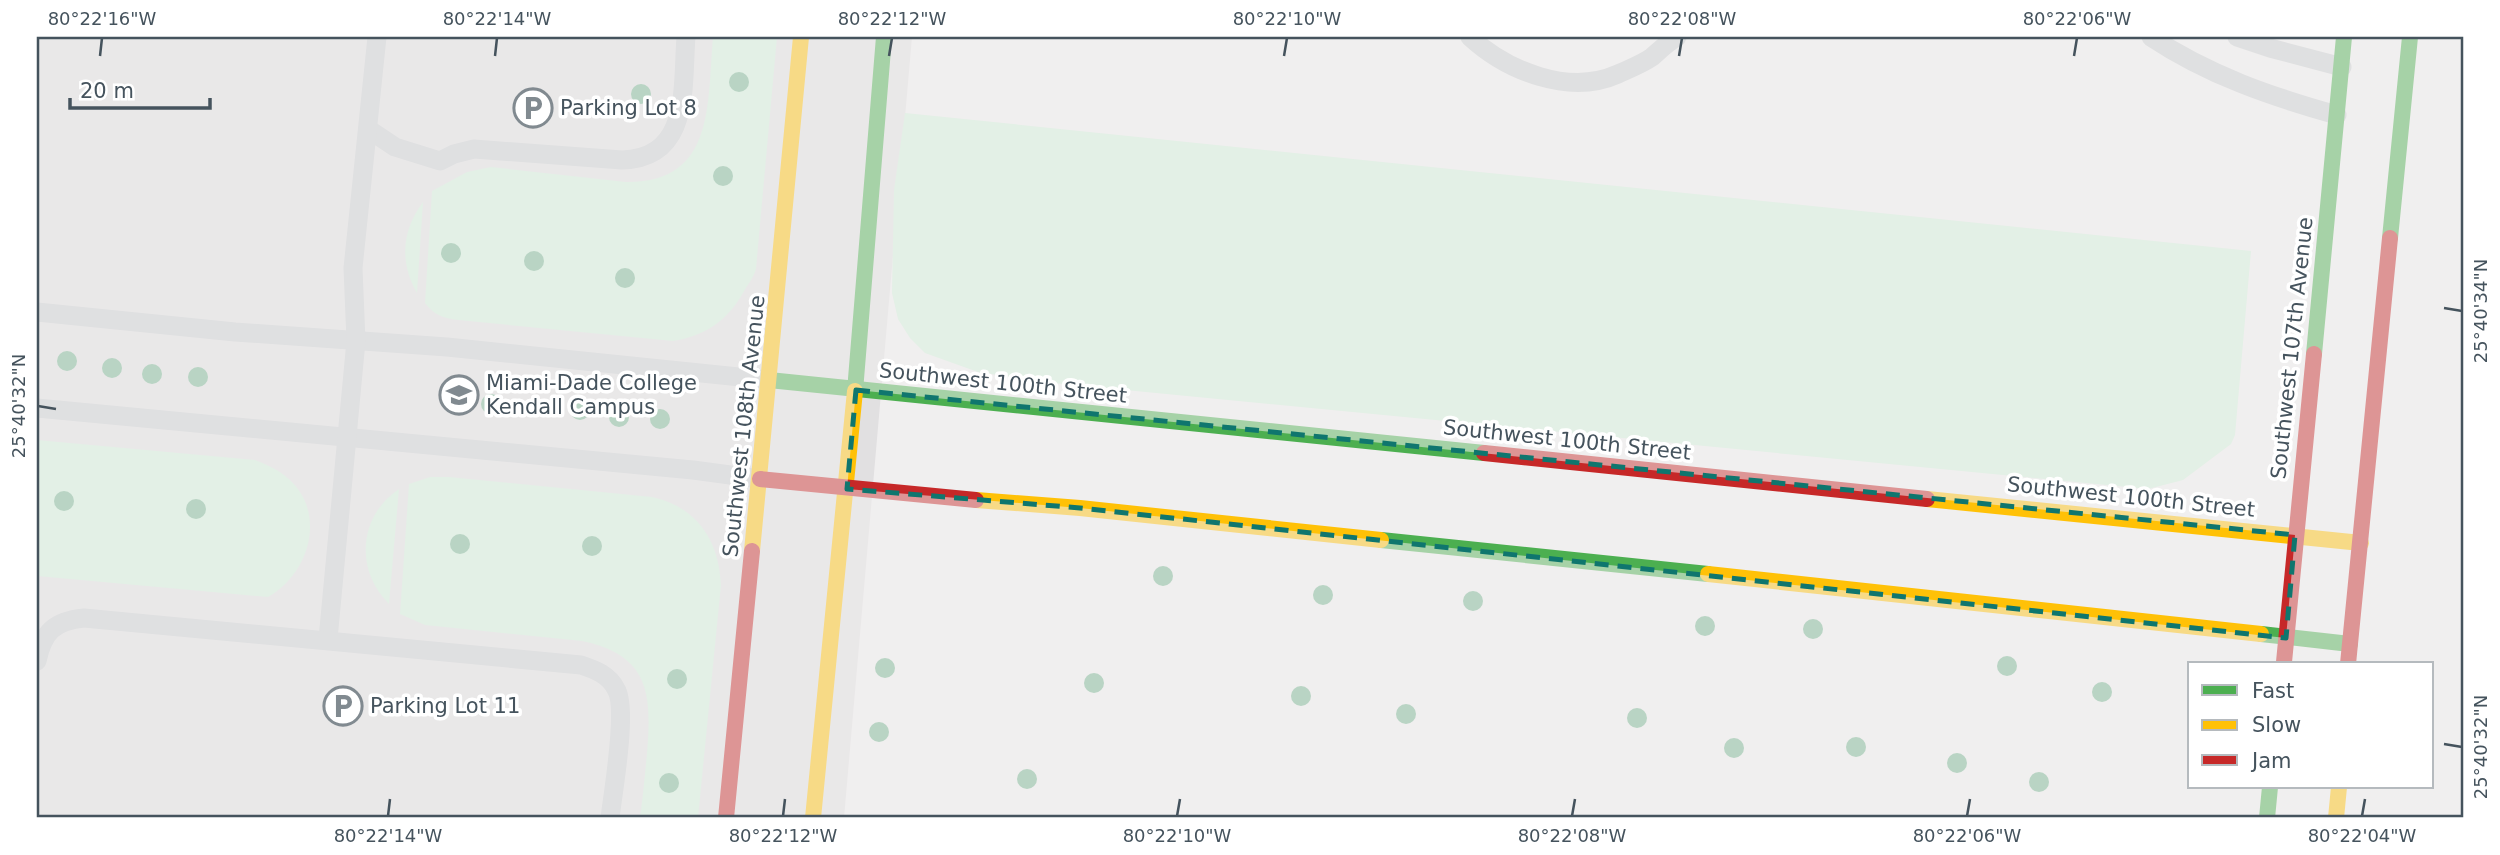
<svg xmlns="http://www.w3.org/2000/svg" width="2500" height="855" viewBox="0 0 2500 855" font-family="'DejaVu Sans',sans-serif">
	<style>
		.education { fill: #e1e0e1 }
		.green { fill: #d2f1db }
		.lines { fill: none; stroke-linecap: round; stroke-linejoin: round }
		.lane { stroke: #caced0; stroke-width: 19 }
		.fast { stroke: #4caf50; stroke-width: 16 }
		.slow { stroke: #ffc107; stroke-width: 16 }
		.jam { stroke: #c62828; stroke-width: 16 }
		.tree { fill: #75b490 }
		.marked { fill: none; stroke: #0f766e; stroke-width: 5; stroke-dasharray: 14 9; stroke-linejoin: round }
		.ticks { fill: none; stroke: #45535d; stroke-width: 2.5 }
		.labels { text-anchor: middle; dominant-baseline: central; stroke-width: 7; stroke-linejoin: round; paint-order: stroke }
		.poi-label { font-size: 21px; fill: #45535d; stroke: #fff; text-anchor: start }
		.street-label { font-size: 21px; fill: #45535d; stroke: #fff }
		.neatline { fill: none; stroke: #45535d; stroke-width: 2.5 }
		.ticks-label { font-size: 18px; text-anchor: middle; fill: #45535d }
	</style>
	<rect width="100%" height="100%" fill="#f0efef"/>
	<path class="education" d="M37 37H912L844 818H37Z"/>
	<g class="green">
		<path d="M713 37H777L756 269C753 279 748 284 743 293 727 321 705 336 673 341L458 320C443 318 434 315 425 303L432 191 467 172 491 167 626 182C716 183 707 102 713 37Z"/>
		<path d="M905 113 2251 251 2235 435 2231 444 2183 480 2148 489 1043 382 978 372 925 353 910 338 898 319 892 293 894 190Z"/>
		<path d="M423 202 417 293C399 262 402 230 423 202Z"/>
		<path d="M37 440 255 460C265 464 275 468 284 475 328 508 312 572 268 597L37 576Z"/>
		<path d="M430 477H449L652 497C697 507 719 540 721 585L698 818H640C643 796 645 774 647 753 652 693 649 655 582 641L425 625 400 614 409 484Z"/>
		<path d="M399 489 389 604C355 571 358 516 399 489Z"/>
	</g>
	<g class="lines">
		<g class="lane">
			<path d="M1470 37C1507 71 1569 96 1618 74 1629 69 1642 64 1652 57 1660 50 1668 42 1677 37"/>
			<path d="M2151 37C2208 75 2272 97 2337 115"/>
			<path d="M2237 37 2270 48 2342 67"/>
			<path d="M368 129 395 147 440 161 454 154 474 149 622 160C691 158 682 87 686 37"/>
			<path d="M37 312 235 332 447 347 769 380"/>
			<path d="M37 408 693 470 760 479"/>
			<path d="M328 639 356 341 353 268 377 37"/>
			<path d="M37 661C43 632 54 621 84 618L581 665C596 670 609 675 616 689 628 708 613 792 610 818"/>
		</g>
		<g class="fast">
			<path d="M2390 238 2410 37"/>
			<path d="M2314 354 2344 37"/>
			<path d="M769 380 1484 453"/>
			<path d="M855 391 884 37"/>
			<path d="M1381 540 1708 574"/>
			<path d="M2261 634 2350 644"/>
			<path d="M2267 818 2270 787"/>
		</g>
		<g class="slow">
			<path d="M1927 499 2361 543"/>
			<path d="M976 500 1080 508 1381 540"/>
			<path d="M752 551 801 37"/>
			<path d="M1708 574 2261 634"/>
			<path d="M813 818 855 391"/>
			<path d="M2336 818 2339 787"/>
		</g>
		<g class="jam">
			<path d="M1484 453 1927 499"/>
			<path d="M760 479 976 500"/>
			<path d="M2284 662 2314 354"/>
			<path d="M2348 664 2390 238"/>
			<path d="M726 818 752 551"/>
		</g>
	</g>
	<g class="tree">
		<circle cx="739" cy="82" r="10"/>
		<circle cx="641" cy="94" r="10"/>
		<circle cx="723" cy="176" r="10"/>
		<circle cx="451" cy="253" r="10"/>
		<circle cx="534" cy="261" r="10"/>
		<circle cx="625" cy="278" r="10"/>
		<circle cx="67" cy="361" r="10"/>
		<circle cx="112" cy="368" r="10"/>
		<circle cx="152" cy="374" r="10"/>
		<circle cx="198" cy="377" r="10"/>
		<circle cx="491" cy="404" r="10"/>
		<circle cx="580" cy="410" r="10"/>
		<circle cx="619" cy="417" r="10"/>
		<circle cx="660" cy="419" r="10"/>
		<circle cx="64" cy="501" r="10"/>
		<circle cx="196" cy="509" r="10"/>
		<circle cx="460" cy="544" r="10"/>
		<circle cx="592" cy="546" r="10"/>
		<circle cx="1163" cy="576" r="10"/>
		<circle cx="1323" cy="595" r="10"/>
		<circle cx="1473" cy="601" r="10"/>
		<circle cx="1705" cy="626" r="10"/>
		<circle cx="1813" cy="629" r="10"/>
		<circle cx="2007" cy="666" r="10"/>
		<circle cx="885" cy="668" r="10"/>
		<circle cx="677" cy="679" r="10"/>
		<circle cx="1094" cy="683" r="10"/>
		<circle cx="2102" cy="692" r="10"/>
		<circle cx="1301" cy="696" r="10"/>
		<circle cx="1406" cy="714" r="10"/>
		<circle cx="1637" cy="718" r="10"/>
		<circle cx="879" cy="732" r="10"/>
		<circle cx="1856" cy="747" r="10"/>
		<circle cx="1734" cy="748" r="10"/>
		<circle cx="1957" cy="763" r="10"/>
		<circle cx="1027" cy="779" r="10"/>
		<circle cx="2039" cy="782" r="10"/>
		<circle cx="669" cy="783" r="10"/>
	</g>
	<path d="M0 0H2500V855H0ZM856 390 2295 535 2286 638 1080 508 847 489Z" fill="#f0efef" fill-opacity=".55" fill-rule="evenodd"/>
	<path class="marked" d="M856 390 2295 535 2286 638 1080 508 847 489Z"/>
	<path class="ticks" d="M100 56 102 38M495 56 497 38M889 56 892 38M1284 56 1287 38M1679 56 1682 38M2074 56 2077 38M2444 308 2462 311M38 406 56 409M2444 744 2462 747M388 816 390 799M783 816 785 799M1177 816 1180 799M1572 816 1575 799M1967 816 1970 799M2362 816 2365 799"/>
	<defs>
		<g id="parking-ring" transform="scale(2.0125)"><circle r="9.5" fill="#fff" stroke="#818a90" stroke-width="1.5"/><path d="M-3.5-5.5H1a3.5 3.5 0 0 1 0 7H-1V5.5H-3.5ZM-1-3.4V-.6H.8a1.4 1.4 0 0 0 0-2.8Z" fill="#818a90"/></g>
		<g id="university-ring" transform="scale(2.0125)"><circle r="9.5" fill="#fff" stroke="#818a90" stroke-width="1.5"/><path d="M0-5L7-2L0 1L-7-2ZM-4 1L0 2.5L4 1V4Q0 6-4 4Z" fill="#818a90"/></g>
	</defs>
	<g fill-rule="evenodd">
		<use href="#parking-ring" x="533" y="108"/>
		<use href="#university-ring" x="459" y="395"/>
		<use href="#parking-ring" x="343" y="706"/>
	</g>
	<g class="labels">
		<g class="poi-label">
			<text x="560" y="108">Parking Lot 8</text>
			<text x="486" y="383">Miami-Dade College<tspan x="486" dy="24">Kendall Campus</tspan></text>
			<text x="370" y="706">Parking Lot 11</text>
		</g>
		<g class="street-label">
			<text transform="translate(2292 348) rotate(-84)">Southwest 107th Avenue</text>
			<text transform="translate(1003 383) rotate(6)">Southwest 100th Street</text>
			<text transform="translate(744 426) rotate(-84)">Southwest 108th Avenue</text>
			<text transform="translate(1567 440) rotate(6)">Southwest 100th Street</text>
			<text transform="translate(2131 497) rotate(6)">Southwest 100th Street</text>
		</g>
	</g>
	<rect width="2500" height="855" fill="none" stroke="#ffffff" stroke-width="77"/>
	<rect x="2188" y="662" width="245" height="126" fill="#ffffff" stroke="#b5babe" stroke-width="2"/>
	<rect x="2202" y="685" width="35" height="10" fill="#4caf50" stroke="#b5babe" stroke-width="2"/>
	<text x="2252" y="698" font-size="21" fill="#45535d">Fast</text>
	<rect x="2202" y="720" width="35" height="10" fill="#ffc107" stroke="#b5babe" stroke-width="2"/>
	<text x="2252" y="732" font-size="21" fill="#45535d">Slow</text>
	<rect x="2202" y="755" width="35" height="10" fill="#c62828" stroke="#b5babe" stroke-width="2"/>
	<text x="2252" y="768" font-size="21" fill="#45535d">Jam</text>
	<path d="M70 98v10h140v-10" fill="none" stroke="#45535d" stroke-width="3.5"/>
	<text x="80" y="98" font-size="21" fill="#45535d" stroke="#ffffff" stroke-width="5" paint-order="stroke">20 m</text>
	<rect x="38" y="38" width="2424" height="778" class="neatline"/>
	<g class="ticks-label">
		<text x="102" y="25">80°22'16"W</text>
		<text x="497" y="25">80°22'14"W</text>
		<text x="892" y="25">80°22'12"W</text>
		<text x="1287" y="25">80°22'10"W</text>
		<text x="1682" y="25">80°22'08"W</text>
		<text x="2077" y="25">80°22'06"W</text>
		<text transform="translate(2481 311) rotate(-90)" y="6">25°40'34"N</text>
		<text transform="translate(19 406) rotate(-90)" y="6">25°40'32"N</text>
		<text transform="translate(2481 747) rotate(-90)" y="6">25°40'32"N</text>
		<text x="388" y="842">80°22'14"W</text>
		<text x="783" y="842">80°22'12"W</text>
		<text x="1177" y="842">80°22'10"W</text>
		<text x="1572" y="842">80°22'08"W</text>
		<text x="1967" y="842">80°22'06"W</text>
		<text x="2362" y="842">80°22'04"W</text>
	</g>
</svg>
